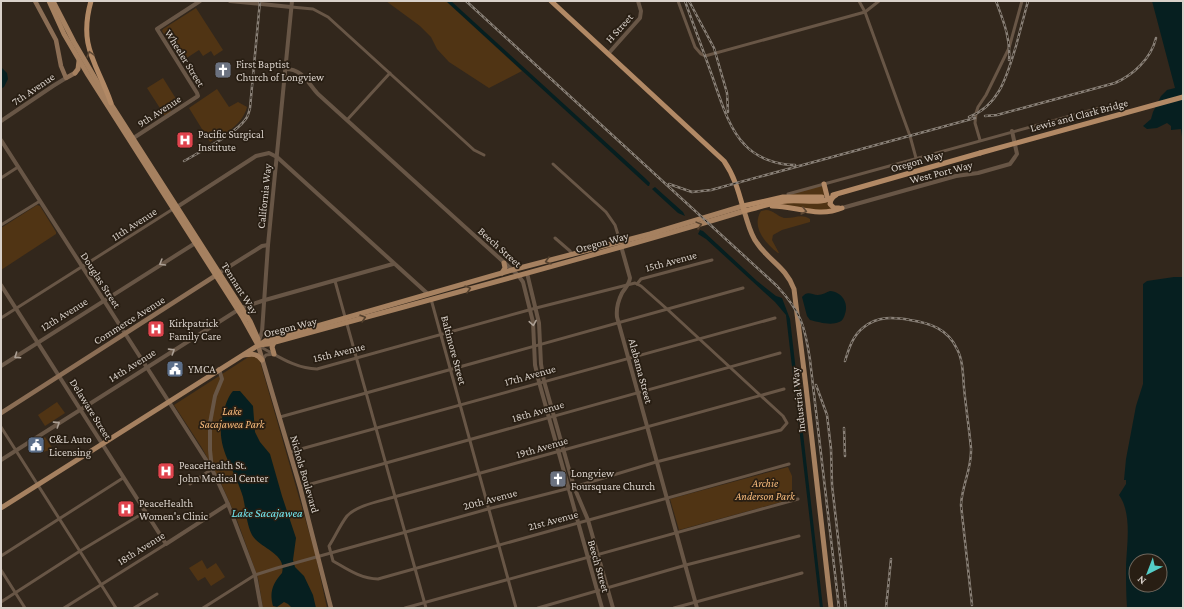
<svg xmlns="http://www.w3.org/2000/svg" width="1184" height="609" viewBox="0 0 1184 609" font-family="'Crimson Pro',serif">
	<style>
		.green { fill: #503414 }
		.water { fill: #061f20; fill-rule: evenodd }
		.lines { fill: none; stroke-linecap: round; stroke-linejoin: round }
		.minor { stroke: #685646; stroke-width: 3 }
		.tertiary { stroke: #685646; stroke-width: 4 }
		.secondary { stroke: #8b6e55; stroke-width: 4.5 }
		.primary { stroke: #a68160; stroke-width: 5 }
		.trunk { stroke: #b28965; stroke-width: 5 }
		.rail-casing { stroke: #898077; stroke-width: 2.5 }
		.rail { stroke: #281e13; stroke-width: 1; stroke-dasharray: 3; stroke-linecap: butt }
		.trunk-bridge { stroke: #b28965; stroke-width: 5 }
		.oneway { stroke: #5f4934 }
		.oneway2 { stroke: #54412e }
		.oneway3 { stroke: #aca095 }
		.labels { text-anchor: middle; dominant-baseline: central; stroke-width: 3.5; stroke-linejoin: round; paint-order: stroke }
		.street-label { font-size: 11px; fill: #d9d1ca; stroke: #281e13 }
		.poi-label { font-size: 11px; fill: #d9d1ca; stroke: #281e13; text-anchor: start }
		.park-label { font-size: 11px; font-style: italic; fill: #fabd7e; stroke: #281e13 }
		.water-label { font-size: 12px; font-style: italic; fill: #74e9f1; stroke: #281e13 }
	</style>
	<rect width="100%" height="100%" fill="#32271c"/>
	<g class="green">
		<path d="M386 1H446L522 71 489 88 449 62 437 49 431 37 420 26Z"/>
		<path d="M196 8 223 50 214 56 211 51 203 56 199 50 182 61 162 31 163 29Z"/>
		<path d="M163 78 178 102 169 108 172 112 165 116 147 88Z"/>
		<path d="M217 89 229 107 238 102 247 107C242 126 225 133 210 142L189 108Z"/>
		<path d="M824 184 827 196 820 197H789L788 194Z"/>
		<path d="M831 200 833 207 829 212 782 206 781 202Z"/>
		<path d="M37 205 40 206 56 232V234L1 270V228Z"/>
		<path d="M766 210C773 210 777 216 784 218 794 219 801 213 810 219V222L782 230 773 235 772 240 779 253H778C765 243 751 227 761 211Z"/>
		<path d="M250 356 259 358 315 553 327 608H263L258 578 236 517 221 483 202 448 174 405Z"/>
		<path d="M57 402 65 413 45 426 38 415Z"/>
		<path d="M45 437 53 449 43 452 36 443Z"/>
		<path d="M788 467 792 476V499L679 530 670 499Z"/>
		<path d="M202 560 207 569 216 563 225 577 211 586 205 577 198 581 189 568Z"/>
	</g>
	<g class="water">
		<path d="M446 1H451L645 178 650 183 649 186H648Z"/>
		<path d="M1152 1H1183V144L1181 129 1171 130V126L1167 123 1157 128 1147 129 1143 126 1151 119 1153 112 1161 96 1167 90 1175 88Z"/>
		<path d="M1 67 7 73 8 79 4 87 2 88Z"/>
		<path d="M655 187 683 212 685 216 678 213 655 192 652 189Z"/>
		<path d="M700 230 703 231 757 281 776 296 782 298 790 319 823 608H820L786 315 775 302 706 239 698 234Z"/>
		<path d="M1174 277H1183V608H1127C1126 594 1126 579 1126 565 1127 544 1132 513 1119 495L1126 484V480H1124L1126 459 1136 406 1143 384V284L1147 281ZM1136 561H1160V585H1136Z"/>
		<path d="M830 291C842 292 849 303 845 314 844 317 843 321 839 322 831 326 818 322 810 320L807 316 802 297C808 290 811 295 818 295 822 295 827 292 830 291Z"/>
		<path d="M233 391H240L253 406 255 432 260 442 270 454 282 496 296 538 293 560 295 567 304 576 313 595 316 608H292L288 604 284 602 277 607 273 606C269 592 273 583 282 573 287 553 260 549 252 535 246 523 246 509 243 497 233 463 213 447 224 410 226 403 229 395 233 391Z"/>
	</g>
	<g class="lines">
		<g class="minor">
			<path d="M678 1 695 47 701 54 705 56 865 12 879 1"/>
			<path d="M859 1 865 12 910 136 916 158"/>
			<path d="M291 7 313 9 328 17 474 150 484 155"/>
			<path d="M347 120 390 73"/>
			<path d="M980 140 975 123 976 113 978 107 986 95 1009 48 1022 1"/>
			<path d="M553 164 606 212 615 225 620 241"/>
			<path d="M1 178 18 167"/>
			<path d="M788 194 1103 107"/>
			<path d="M1 225 40 201"/>
			<path d="M555 238 570 251 572 255"/>
			<path d="M335 281 426 608"/>
			<path d="M637 284 641 279 712 260"/>
			<path d="M431 299 516 608"/>
			<path d="M1 318 173 209"/>
			<path d="M262 360 266 355 274 354"/>
			<path d="M784 389 394 497C381 501 357 505 347 516 340 525 335 537 329 546L333 561C347 569 361 579 378 579L789 464"/>
			<path d="M280 417 743 288"/>
			<path d="M1 427 116 608"/>
			<path d="M290 452 775 318"/>
			<path d="M190 484 212 469"/>
			<path d="M300 487 780 353"/>
			<path d="M1 556 123 478"/>
			<path d="M1 570 25 608"/>
			<path d="M1 602 80 551 145 512"/>
			<path d="M64 608 166 544"/>
			<path d="M134 608 157 594"/>
			<path d="M203 608 255 575 277 568 488 509 574 487 656 462 781 430 787 423 783 416 760 395 667 309 641 286 635 283 536 308 317 369C296 369 278 356 259 346"/>
			<path d="M405 608 798 499"/>
			<path d="M538 608 686 565 799 536"/>
			<path d="M674 608 802 573"/>
		</g>
		<g class="tertiary">
			<path d="M230 1 291 7"/>
			<path d="M608 54 640 18 641 11 638 1"/>
			<path d="M285 69C303 69 307 82 318 94L518 275 523 282 533 322 535 365 539 382 602 608"/>
			<path d="M1 121 53 86 66 78"/>
			<path d="M132 139 198 96 197 93 157 29 200 1"/>
			<path d="M1 140 212 469"/>
			<path d="M177 207 256 156 269 153 277 157 428 294"/>
			<path d="M842 208 956 176 978 173 1010 164 1015 157 1017 154 1012 131"/>
			<path d="M621 246 630 278C629 285 625 288 622 293 618 301 616 308 617 317L697 608"/>
			<path d="M219 273 262 246 268 245"/>
			<path d="M527 273 539 323 541 364 544 381 574 487 588 520 613 608"/>
			<path d="M1 285 166 544 228 504"/>
			<path d="M258 343 262 332 268 245 292 1"/>
			<path d="M1 366 197 242"/>
			<path d="M219 369 222 379 215 396 210 423V450L212 469 228 504 255 575 261 608"/>
			<path d="M1 460 241 308 265 300 393 264"/>
		</g>
		<g class="secondary">
			<path d="M35 1 56 40 61 66 66 78 75 73"/>
			<path d="M258 345 300 487 331 608"/>
			<path d="M1 413 218 274"/>
		</g>
		<g class="primary">
			<path d="M49 1 64 34 88 75 243 318 258 345"/>
			<path d="M53 1 74 42 102 90 250 321 258 339V345"/>
			<path d="M75 73 78 69 79 61"/>
			<path d="M502 273 505 268 504 263"/>
			<path d="M258 345 268 344C427 300 586 259 744 211 748 222 750 234 757 243 769 261 786 267 794 289L806 387 831 608"/>
			<path d="M274 354 272 347 274 342"/>
			<path d="M244 355C252 354 257 353 262 360"/>
			<path d="M1 508 265 341 512 270 650 234 743 206"/>
		</g>
		<g class="trunk">
			<path d="M91 1C78 47 97 63 111 103"/>
			<path d="M551 1 724 161C735 177 739 193 744 211 758 208 773 202 787 201 803 199 822 206 836 195"/>
			<path d="M824 184 827 196"/>
			<path d="M833 195 980 153"/>
			<path d="M833 197 831 200 830 204 834 208H839"/>
			<path d="M743 206 783 197H822"/>
			<path d="M772 206C796 206 818 218 842 208"/>
		</g>
		<g class="rail-casing">
			<g id="rail">
				<path d="M466 1 777 286C801 312 805 326 810 360L839 608"/>
				<path d="M685 1C693 24 702 47 710 70 719 94 727 127 745 145 757 158 777 165 795 165"/>
				<path d="M689 1 714 48 727 93 728 112"/>
				<path d="M996 1C1003 20 1011 39 1009 60"/>
				<path d="M985 116 997 115 1115 83C1133 75 1151 59 1156 38"/>
				<path d="M969 117C1000 105 1007 75 1016 46 1020 31 1024 16 1028 1"/>
				<path d="M184 161C200 152 236 133 245 120 248 117 249 112 250 108L260 1"/>
				<path d="M669 184 692 192 711 190 975 118"/>
				<path d="M845 361C849 348 853 335 864 327 878 316 893 317 910 320 930 323 948 329 957 349 963 360 963 375 964 388 966 408 969 428 971 448 972 469 962 484 961 505L972 605"/>
				<path d="M816 385 827 415 831 449 832 485 846 608"/>
				<path d="M844 428 845 456"/>
				<path d="M886 608 891 559"/>
			</g>
		</g>
		<use href="#rail" class="rail"/>
		<path class="trunk-bridge" d="M980 153 1183 97"/>
	</g>
	<defs><path id="oneway-chevron" d="M-2-3.5L2.5 0L-2 3.5" fill="none" stroke-width="1.6" stroke-linecap="round" stroke-linejoin="round"/></defs>
	<g class="oneway">
		<use href="#oneway-chevron" transform="translate(90 54) rotate(-107)"/>
		<use href="#oneway-chevron" transform="translate(804 211) rotate(14)"/>
	</g>
	<g class="oneway2">
		<use href="#oneway-chevron" transform="translate(699 225) rotate(-15)"/>
		<use href="#oneway-chevron" transform="translate(548 261) rotate(165)"/>
		<use href="#oneway-chevron" transform="translate(468 289) rotate(-15)"/>
		<use href="#oneway-chevron" transform="translate(363 318) rotate(-16)"/>
	</g>
	<g class="oneway3">
		<use href="#oneway-chevron" transform="translate(162 263) rotate(149)"/>
		<use href="#oneway-chevron" transform="translate(533 323) rotate(81)"/>
		<use href="#oneway-chevron" transform="translate(172 351) rotate(-32)"/>
		<use href="#oneway-chevron" transform="translate(17 356) rotate(146)"/>
		<use href="#oneway-chevron" transform="translate(57 424) rotate(-33)"/>
	</g>
	<defs>
		<g id="church-square" transform="scale(0.9)"><rect x="-9" y="-9" width="18" height="18" rx="4" fill="#6b7280" stroke="#281e13"/><path d="M-1.2-6h2.4v3.5h3.3v2.4h-3.3V6h-2.4V-.1h-3.3v-2.4h3.3Z" fill="#fff"/></g>
		<g id="hospital-square" transform="scale(0.9)"><rect x="-9" y="-9" width="18" height="18" rx="4" fill="#e0444e" stroke="#281e13"/><path d="M-5-5h3v3.5h4V-5h3V5h-3V1.5h-4V5h-3Z" fill="#fff"/></g>
		<g id="civic-square" transform="scale(0.9)"><rect x="-9" y="-9" width="18" height="18" rx="4" fill="#5c6f8a" stroke="#281e13"/><path d="M-.6-6.5H3V-4.5H.6V-3L4-1V1h2V6H-6V1h2V-1L-.6-3ZM-1.2 2.5V6h2.4V2.5Z" fill="#fff"/></g>
	</defs>
	<g fill-rule="evenodd">
		<use href="#church-square" x="223" y="70"/>
		<use href="#hospital-square" x="185" y="140"/>
		<use href="#hospital-square" x="156" y="329"/>
		<use href="#civic-square" x="175" y="369"/>
		<use href="#civic-square" x="36" y="445"/>
		<use href="#hospital-square" x="166" y="471"/>
		<use href="#church-square" x="558" y="479"/>
		<use href="#hospital-square" x="126" y="509"/>
	</g>
	<g class="labels">
		<g class="street-label">
			<text transform="translate(619 28) rotate(-48)">H Street</text>
			<text transform="translate(185 58) rotate(58)">Wheeler Street</text>
			<text transform="translate(33 89) rotate(-34)">7th Avenue</text>
			<text transform="translate(159 111) rotate(-33)">9th Avenue</text>
			<text transform="translate(1079 115) rotate(-15)">Lewis and Clark Bridge</text>
			<text transform="translate(917 161) rotate(-16)">Oregon Way</text>
			<text transform="translate(941 172) rotate(-14)">West Port Way</text>
			<text transform="translate(264 196) rotate(-84)">California Way</text>
			<text transform="translate(134 224) rotate(-33)">11th Avenue</text>
			<text transform="translate(602 242) rotate(-15)">Oregon Way</text>
			<text transform="translate(500 247) rotate(42)">Beech Street</text>
			<text transform="translate(671 261) rotate(-15)">15th Avenue</text>
			<text transform="translate(101 280) rotate(57)">Douglas Street</text>
			<text transform="translate(240 288) rotate(58)">Tennant Way</text>
			<text transform="translate(64 314) rotate(-32)">12th Avenue</text>
			<text transform="translate(129 320) rotate(-32)">Commerce Avenue</text>
			<text transform="translate(290 327) rotate(-14)">Oregon Way</text>
			<text transform="translate(454 350) rotate(75)">Baltimore Street</text>
			<text transform="translate(339 352) rotate(-14)">15th Avenue</text>
			<text transform="translate(132 365) rotate(-32)">14th Avenue</text>
			<text transform="translate(641 371) rotate(75)">Alabama Street</text>
			<text transform="translate(530 375) rotate(-16)">17th Avenue</text>
			<text transform="translate(798 400) rotate(-96)">Industrial Way</text>
			<text transform="translate(91 409) rotate(58)">Delaware Street</text>
			<text transform="translate(538 411) rotate(-16)">18th Avenue</text>
			<text transform="translate(542 447) rotate(-16)">19th Avenue</text>
			<text transform="translate(305 474) rotate(74)">Nichols Boulevard</text>
			<text transform="translate(490 499) rotate(-15)">20th Avenue</text>
			<text transform="translate(553 520) rotate(-15)">21st Avenue</text>
			<text transform="translate(141 548) rotate(-32)">18th Avenue</text>
			<text transform="translate(599 566) rotate(74)">Beech Street</text>
		</g>
		<g class="poi-label">
			<text x="236" y="64">First Baptist<tspan x="236" dy="13">Church of Longview</tspan></text>
			<text x="198" y="134">Pacific Surgical<tspan x="198" dy="13">Institute</tspan></text>
			<text x="169" y="323">Kirkpatrick<tspan x="169" dy="13">Family Care</tspan></text>
			<text x="188" y="369">YMCA</text>
			<text x="49" y="439">C&amp;L Auto<tspan x="49" dy="13">Licensing</tspan></text>
			<text x="179" y="465">PeaceHealth St.<tspan x="179" dy="13">John Medical Center</tspan></text>
			<text x="571" y="473">Longview<tspan x="571" dy="13">Foursquare Church</tspan></text>
			<text x="139" y="503">PeaceHealth<tspan x="139" dy="13">Women's Clinic</tspan></text>
		</g>
		<g class="park-label">
			<text x="232" y="411">Lake<tspan x="232" dy="13">Sacajawea Park</tspan></text>
			<text x="765" y="483">Archie<tspan x="765" dy="13">Anderson Park</tspan></text>
		</g>
		<g class="water-label">
			<text x="267" y="513">Lake Sacajawea</text>
		</g>
	</g>
	<rect width="1184" height="609" fill="none" stroke="#d9d1ca" stroke-width="4"/>
	<g transform="translate(1148 573) rotate(222)"><circle r="19" fill="#281e13" stroke="#6f665c"/>
	<path d="M0-3L7 15L0 10L-7 15Z" fill="#54cdc7"/>
	<text y="-6" font-size="11" font-weight="bold" text-anchor="middle" fill="#d9d1ca">N</text>
	</g>
</svg>
